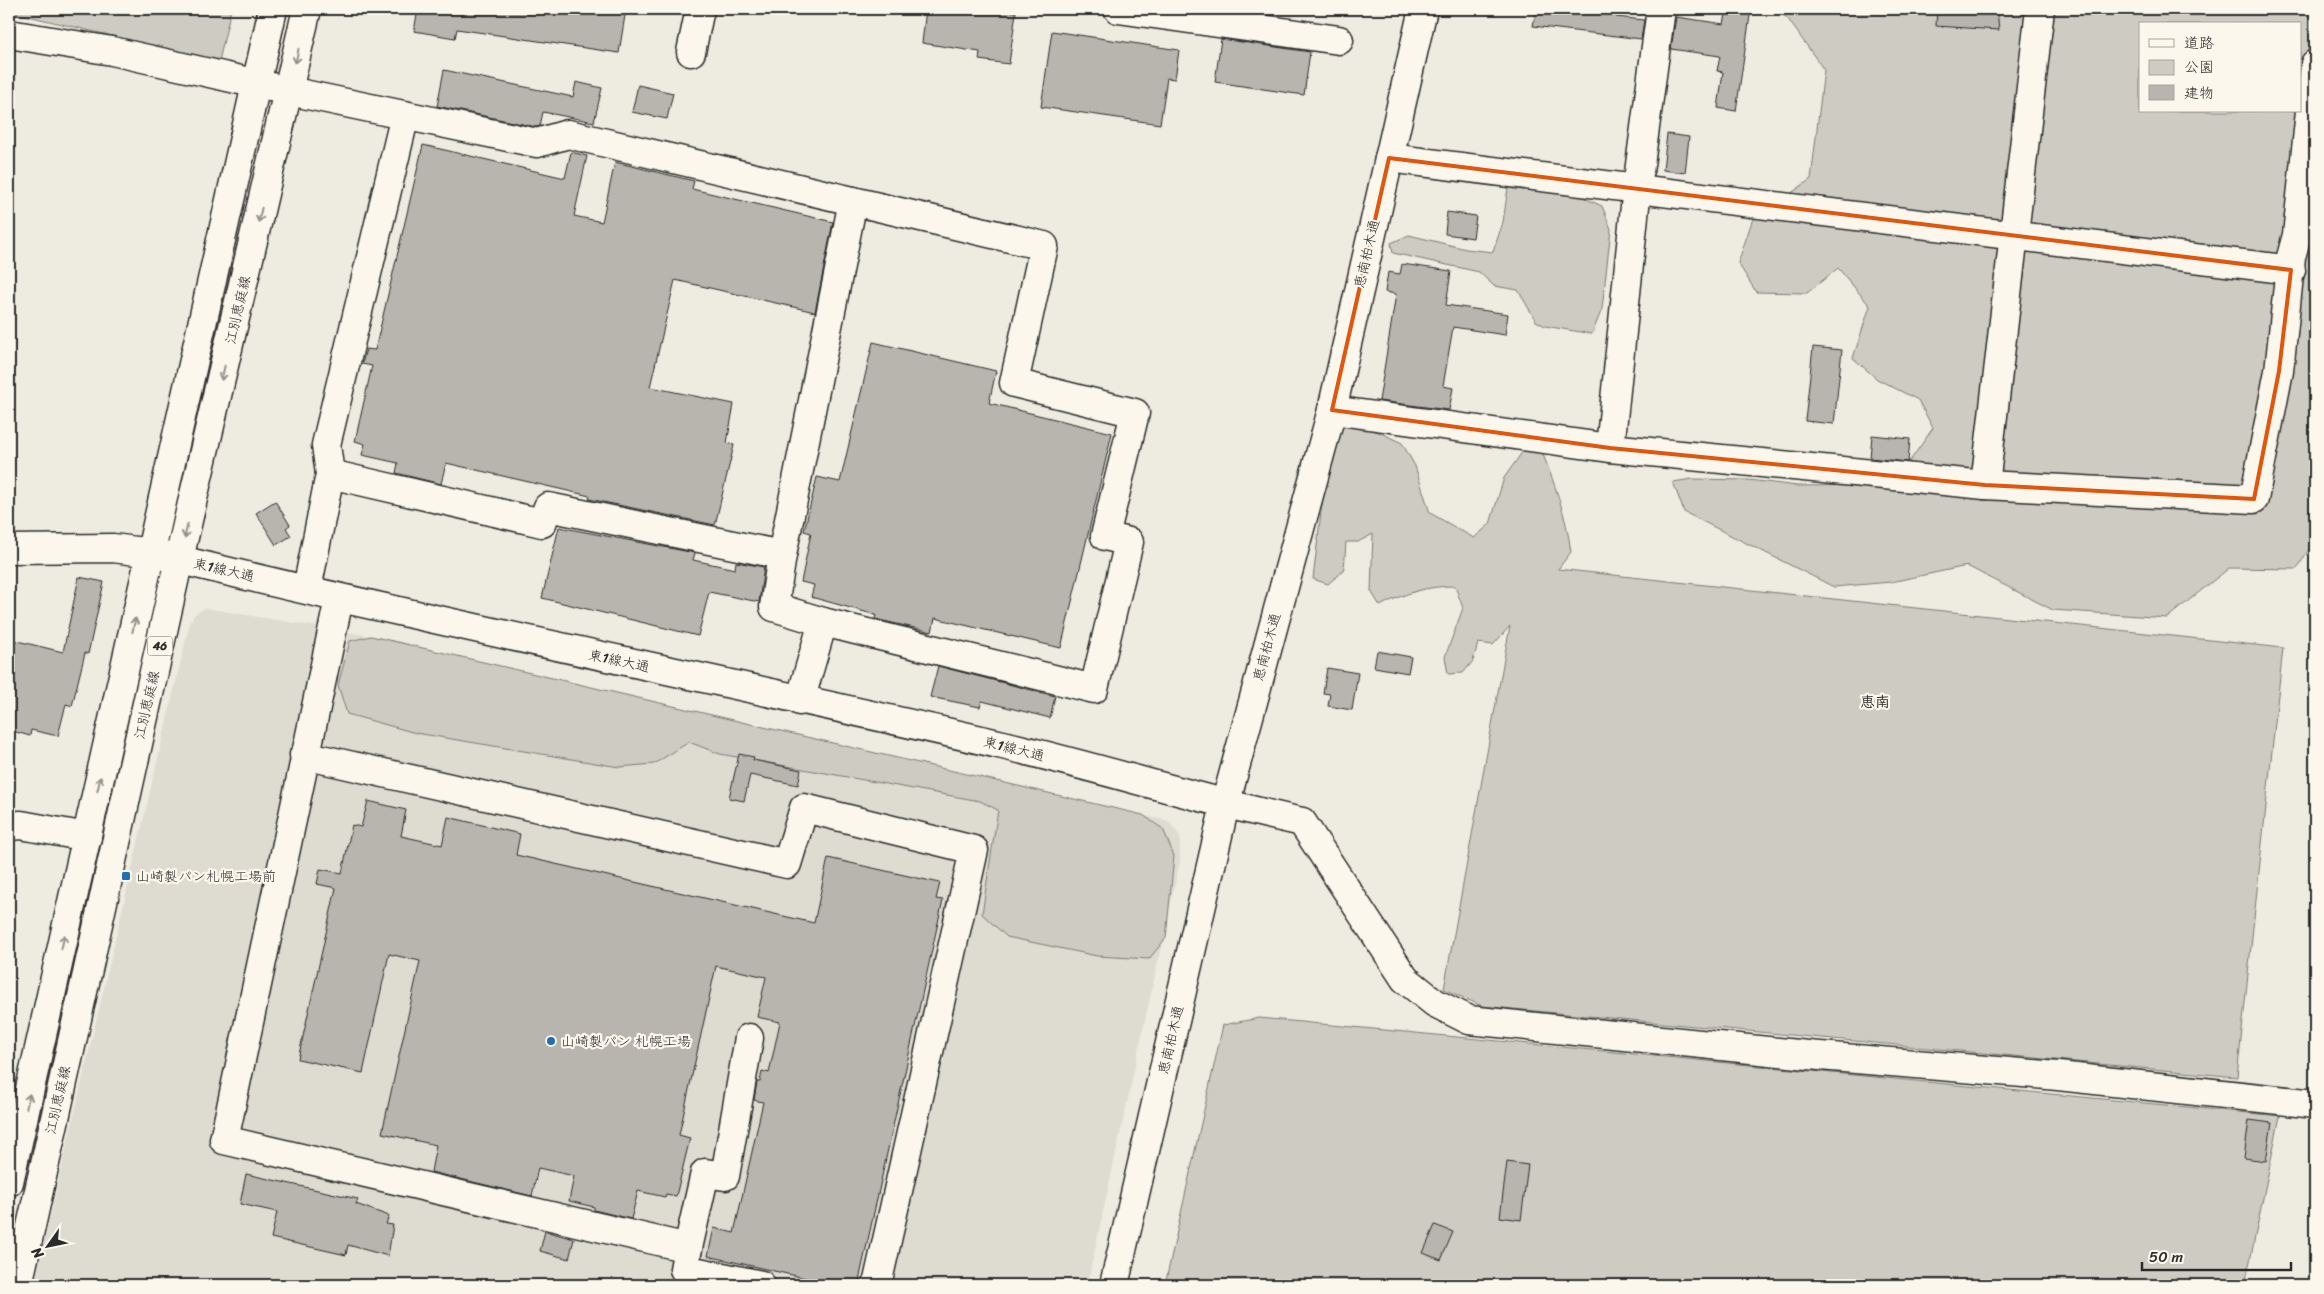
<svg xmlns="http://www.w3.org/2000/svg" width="2324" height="1294" viewBox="0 0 2324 1294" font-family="Sriracha,'Klee One',sans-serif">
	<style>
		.built { fill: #dedbd1 }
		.green { fill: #cecbc2; stroke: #7c7b76; fill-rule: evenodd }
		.building { fill: #b8b5ae; stroke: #2b2b2b }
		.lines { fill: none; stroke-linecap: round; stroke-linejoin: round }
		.minor-casing { stroke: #2b2b2b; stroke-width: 31 }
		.major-casing { stroke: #2b2b2b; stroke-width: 31 }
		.minor { stroke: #fbf7ec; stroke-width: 28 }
		.major { stroke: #fbf7ec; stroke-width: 28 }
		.oneway { stroke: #93918c }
		.marked { fill: none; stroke: #df570e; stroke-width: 4; stroke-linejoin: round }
		.poi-dot { fill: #1f6fb2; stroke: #fbf7ec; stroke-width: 2 }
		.labels { text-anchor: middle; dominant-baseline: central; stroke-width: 4.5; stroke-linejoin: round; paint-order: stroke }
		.shield { fill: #fbf7ec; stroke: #696865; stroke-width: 1 }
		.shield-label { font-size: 12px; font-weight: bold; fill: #2b2b2b }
		.street-label { font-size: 14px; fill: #2b2b2b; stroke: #fbf7ec }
		.poi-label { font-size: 14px; fill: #2b2b2b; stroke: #fbf7ec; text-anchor: start }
		.neighbourhood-label { font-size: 15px; font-weight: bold; fill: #2b2b2b; stroke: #fbf7ec }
	</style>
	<rect width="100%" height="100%" fill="#eeebe0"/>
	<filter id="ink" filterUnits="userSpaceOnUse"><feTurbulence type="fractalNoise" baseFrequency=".02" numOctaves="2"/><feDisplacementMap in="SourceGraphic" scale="10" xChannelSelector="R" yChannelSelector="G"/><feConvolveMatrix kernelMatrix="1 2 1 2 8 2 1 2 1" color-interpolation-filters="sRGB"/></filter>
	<g filter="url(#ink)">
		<path class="built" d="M205 608 371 636 1168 821 1180 836V861L1087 1285H34L190 622 195 614Z"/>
		<g class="green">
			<path d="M9 9H231L219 61 15 13 9 14Z"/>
			<path d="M1777 9H2315V539L2297 569 2229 568 2167 618 2053 610 1967 566 1891 582 1834 587 1684 512 1673 482 1692 479 1749 480 1797 486 1893 485 1933 428 1918 400 1877 379 1853 358 1870 306 1838 268 1807 293 1756 292 1738 263 1752 221 1811 179 1824 70 1788 19ZM2140 24H2300V111H2140Z"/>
			<path d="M1508 188 1569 191 1602 206 1611 229 1602 309 1592 334 1545 326 1536 321 1518 290 1494 286 1479 272 1393 253 1391 243 1409 235 1466 249 1493 252 1503 222Z"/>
			<path d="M1338 425 1366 426 1402 443 1415 466 1430 513 1474 538 1490 524 1504 478 1523 451 1540 447C1554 482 1566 514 1571 552L1558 569 2283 648 2237 1077 1482 1006 1444 989 1510 626 1493 645 1478 643 1473 661 1463 673 1448 674 1445 657 1463 608 1455 586C1427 586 1405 593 1380 606L1371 591 1373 534 1358 542H1346L1344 570 1328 584 1313 579 1325 479Z"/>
			<path d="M371 636 1143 815 1163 829 1174 856 1166 938 1149 959 1097 956 1007 937 982 914 998 810 980 801 720 754 689 742 654 764 619 767 416 733 347 714 338 685 350 641Z"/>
			<path d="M1259 1018 2280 1116 2245 1285H1165L1223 1025Z"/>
		</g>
		<g class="building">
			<path d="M418 9H626L619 53 457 29 455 38 414 31Z"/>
			<path d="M926 9H994L1016 12 1009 64 979 60 980 52 922 43Z"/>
			<path d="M1536 9 1566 13V9H1617L1616 17 1644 20 1641 39 1533 26Z"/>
			<path d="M1727 9H1751L1736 111 1718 108 1723 72 1717 71 1720 56 1671 49 1676 17 1724 24Z"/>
			<path d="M1937 9H1997L1999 30 1936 26Z"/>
			<path d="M1052 31 1179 50 1175 79 1167 78 1160 124 1041 107Z"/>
			<path d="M1221 39 1310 52 1304 95 1215 82Z"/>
			<path d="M444 70 573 97 576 82 602 88 594 122 543 112 540 126 536 127 437 106Z"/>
			<path d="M638 85 673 93 667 119 632 112Z"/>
			<path d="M1667 134 1689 137 1685 173 1663 170Z"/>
			<path d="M423 145 565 178 571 152 587 156 574 216 602 222 615 162 694 181 692 189 833 222 815 312 675 280 650 387 734 404 727 443 734 445 715 525 589 499 590 496 446 463 441 484 396 473 398 463 362 455 365 444 355 441 372 366 362 364 366 349 375 350Z"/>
			<path d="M1447 212 1476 216 1473 238 1445 234Z"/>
			<path d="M1402 264 1451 271 1446 305 1508 314 1505 335 1453 327 1443 386 1453 388 1449 410 1379 401 1396 294 1385 292 1388 272 1400 274Z"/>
			<path d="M873 342 996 371 989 403 1112 433 1061 648 935 618 932 632 875 619 876 615 811 597 814 585 801 582 811 533 804 531 817 477 840 482Z"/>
			<path d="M1813 347 1842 350 1834 424 1805 421Z"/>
			<path d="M1872 435 1910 439 1908 462 1870 458Z"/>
			<path d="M275 501 290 525 286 528 291 536 276 545 256 513Z"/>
			<path d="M559 527 695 553 693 560 735 569 736 562 764 567 759 602 709 592 698 636 542 598Z"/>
			<path d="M79 577 104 582 88 654 85 653 72 706 66 704 58 736 31 730 30 736 9 730V639L63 652Z"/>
			<path d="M1377 651 1411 657 1408 673 1374 667Z"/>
			<path d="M938 666 1055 696 1050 718 982 701 980 707 930 697Z"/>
			<path d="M1327 668 1358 673 1352 710 1328 706 1330 694 1323 693Z"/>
			<path d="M739 754 754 757 753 760 801 770 798 785 750 775 744 801 729 798Z"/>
			<path d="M368 801 406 810 401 836 442 845 448 817 520 834 516 855 814 923 828 858 940 883 936 899 943 900 858 1285H836L708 1256 714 1228 734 1233 763 1102 754 1100 757 1082H760L762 1071 769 1073 780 1022 757 1017 766 977 716 966 679 1135 690 1138 676 1196 666 1194 665 1197 638 1191 631 1219 594 1210V1207L569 1201 574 1176 538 1168 532 1196 431 1172 436 1145 382 1133 420 961 389 954 363 1073 298 1059 336 888 317 884 320 869 342 873 352 825 361 827Z"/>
			<path d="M2249 1120 2272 1123 2266 1161 2244 1158Z"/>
			<path d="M1507 1162 1528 1165 1521 1220 1500 1217Z"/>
			<path d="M246 1174 358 1199 356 1204 389 1216 386 1224 393 1225 388 1256 348 1245 346 1255 271 1238 277 1212 240 1204Z"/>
			<path d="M1435 1225 1453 1232 1441 1260 1423 1253Z"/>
			<path d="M545 1231 574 1239 569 1259 540 1251Z"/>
		</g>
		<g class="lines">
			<g class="minor-casing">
				<g id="minor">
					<path d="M1118 9 1339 40"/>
					<path d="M9 34 112 51 289 91 537 143 568 134 1044 246 1014 383 1135 413 1105 536 1129 542 1094 689 823 622"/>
					<path d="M691 52 700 9"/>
					<path d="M1389 158 2291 270"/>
					<path d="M1332 410 1610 448 1985 485 2254 499 2279 371 2291 257 2297 235 2315 64"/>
					<path d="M1610 448 1637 187 1661 9"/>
					<path d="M330 474 542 523 548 507 782 555 853 201"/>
					<path d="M1985 485 2040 9"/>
					<path d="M9 549 113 548 152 553C434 623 720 679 1003 745 1104 769 1202 800 1302 822L1405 979 1435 1003 1469 1020 1808 1055 2058 1076 2315 1104"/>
					<path d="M782 555 774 607 823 622 800 701"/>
					<path d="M307 589 330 474 326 445 405 115"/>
					<path d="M339 599 224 1140 688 1248 684 1269 761 1285"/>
					<path d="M304 755 787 864 804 808 974 850 877 1285"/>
					<path d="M9 826 21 825 87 837"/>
					<path d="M688 1248 705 1173 725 1176 749 1038"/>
					<path d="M1114 1285 1225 805 1332 410 1423 9"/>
				</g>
			</g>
			<g class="major-casing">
				<g id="major">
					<path d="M9 1182 273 9"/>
					<path d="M18 1285 179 559 307 9"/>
				</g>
			</g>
			<use href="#minor" class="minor"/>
			<use href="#major" class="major"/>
		</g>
		<defs><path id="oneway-shaft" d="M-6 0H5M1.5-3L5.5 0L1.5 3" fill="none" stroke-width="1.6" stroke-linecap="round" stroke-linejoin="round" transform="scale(1.25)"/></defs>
		<g class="oneway">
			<use href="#oneway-shaft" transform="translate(297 56) rotate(102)"/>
			<use href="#oneway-shaft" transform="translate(260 215) rotate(103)"/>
			<use href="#oneway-shaft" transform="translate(223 373) rotate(103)"/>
			<use href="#oneway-shaft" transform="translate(186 531) rotate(103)"/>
			<use href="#oneway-shaft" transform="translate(134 625) rotate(-77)"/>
			<use href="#oneway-shaft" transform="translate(99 784) rotate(-77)"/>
			<use href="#oneway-shaft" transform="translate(63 942) rotate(-77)"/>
			<use href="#oneway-shaft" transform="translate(28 1101) rotate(-77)"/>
		</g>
	</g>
	<path class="marked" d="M1389 158 2291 270 2279 371 2254 499 1985 485 1610 448 1332 410Z"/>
	<g class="poi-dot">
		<rect x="121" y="871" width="10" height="10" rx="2.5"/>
		<circle cx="551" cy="1041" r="5"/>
	</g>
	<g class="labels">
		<rect class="shield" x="147.5" y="636.5" width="25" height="19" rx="4"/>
		<g class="shield-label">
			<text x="160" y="646">46</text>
		</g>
		<g class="street-label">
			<text transform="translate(1367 254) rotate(-77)">恵南柏木通</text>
			<text transform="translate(238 310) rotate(-77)">江別恵庭線</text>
			<text transform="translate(224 570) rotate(13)">東1線大通</text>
			<text transform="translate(1267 647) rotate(-75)">恵南柏木通</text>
			<text transform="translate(619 661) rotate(12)">東1線大通</text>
			<text transform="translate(147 705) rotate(-77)">江別恵庭線</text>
			<text transform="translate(1014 749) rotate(14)">東1線大通</text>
			<text transform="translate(1171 1040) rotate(-77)">恵南柏木通</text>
			<text transform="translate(58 1100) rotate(-77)">江別恵庭線</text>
		</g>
		<g class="poi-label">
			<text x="136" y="876">山崎製パン札幌工場前</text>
			<text x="561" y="1041">山崎製パン 札幌工場</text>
		</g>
		<g class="neighbourhood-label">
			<text x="1875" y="702">恵南</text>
		</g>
	</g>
	<rect width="2324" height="1294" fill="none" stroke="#fbf7ec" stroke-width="30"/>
	<rect x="15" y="15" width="2294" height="1264" fill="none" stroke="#2b2b2b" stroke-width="2" filter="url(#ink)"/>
	<rect x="2139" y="22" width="162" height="90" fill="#fbf7ec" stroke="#a8a59f"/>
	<rect x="2149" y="39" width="25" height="8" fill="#fbf7ec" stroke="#a8a59f"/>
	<text x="2184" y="48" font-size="15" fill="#2b2b2b">道路</text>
	<rect x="2149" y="60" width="25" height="15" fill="#cecbc2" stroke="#a8a59f"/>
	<text x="2184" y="72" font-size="15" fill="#2b2b2b">公園</text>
	<rect x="2149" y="85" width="25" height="15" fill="#b8b5ae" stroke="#a8a59f"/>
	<text x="2184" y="98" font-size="15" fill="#2b2b2b">建物</text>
	<g transform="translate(48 1246) rotate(237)" stroke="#fbf7ec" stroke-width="4" paint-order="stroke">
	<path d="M0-4L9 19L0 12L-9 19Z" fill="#2b2b2b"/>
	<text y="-8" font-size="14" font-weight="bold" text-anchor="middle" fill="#2b2b2b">N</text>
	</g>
	<path d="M2142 1262v8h149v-8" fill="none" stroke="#2b2b2b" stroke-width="2.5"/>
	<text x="2149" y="1262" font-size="15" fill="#2b2b2b" stroke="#fbf7ec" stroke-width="4" paint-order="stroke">50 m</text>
</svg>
